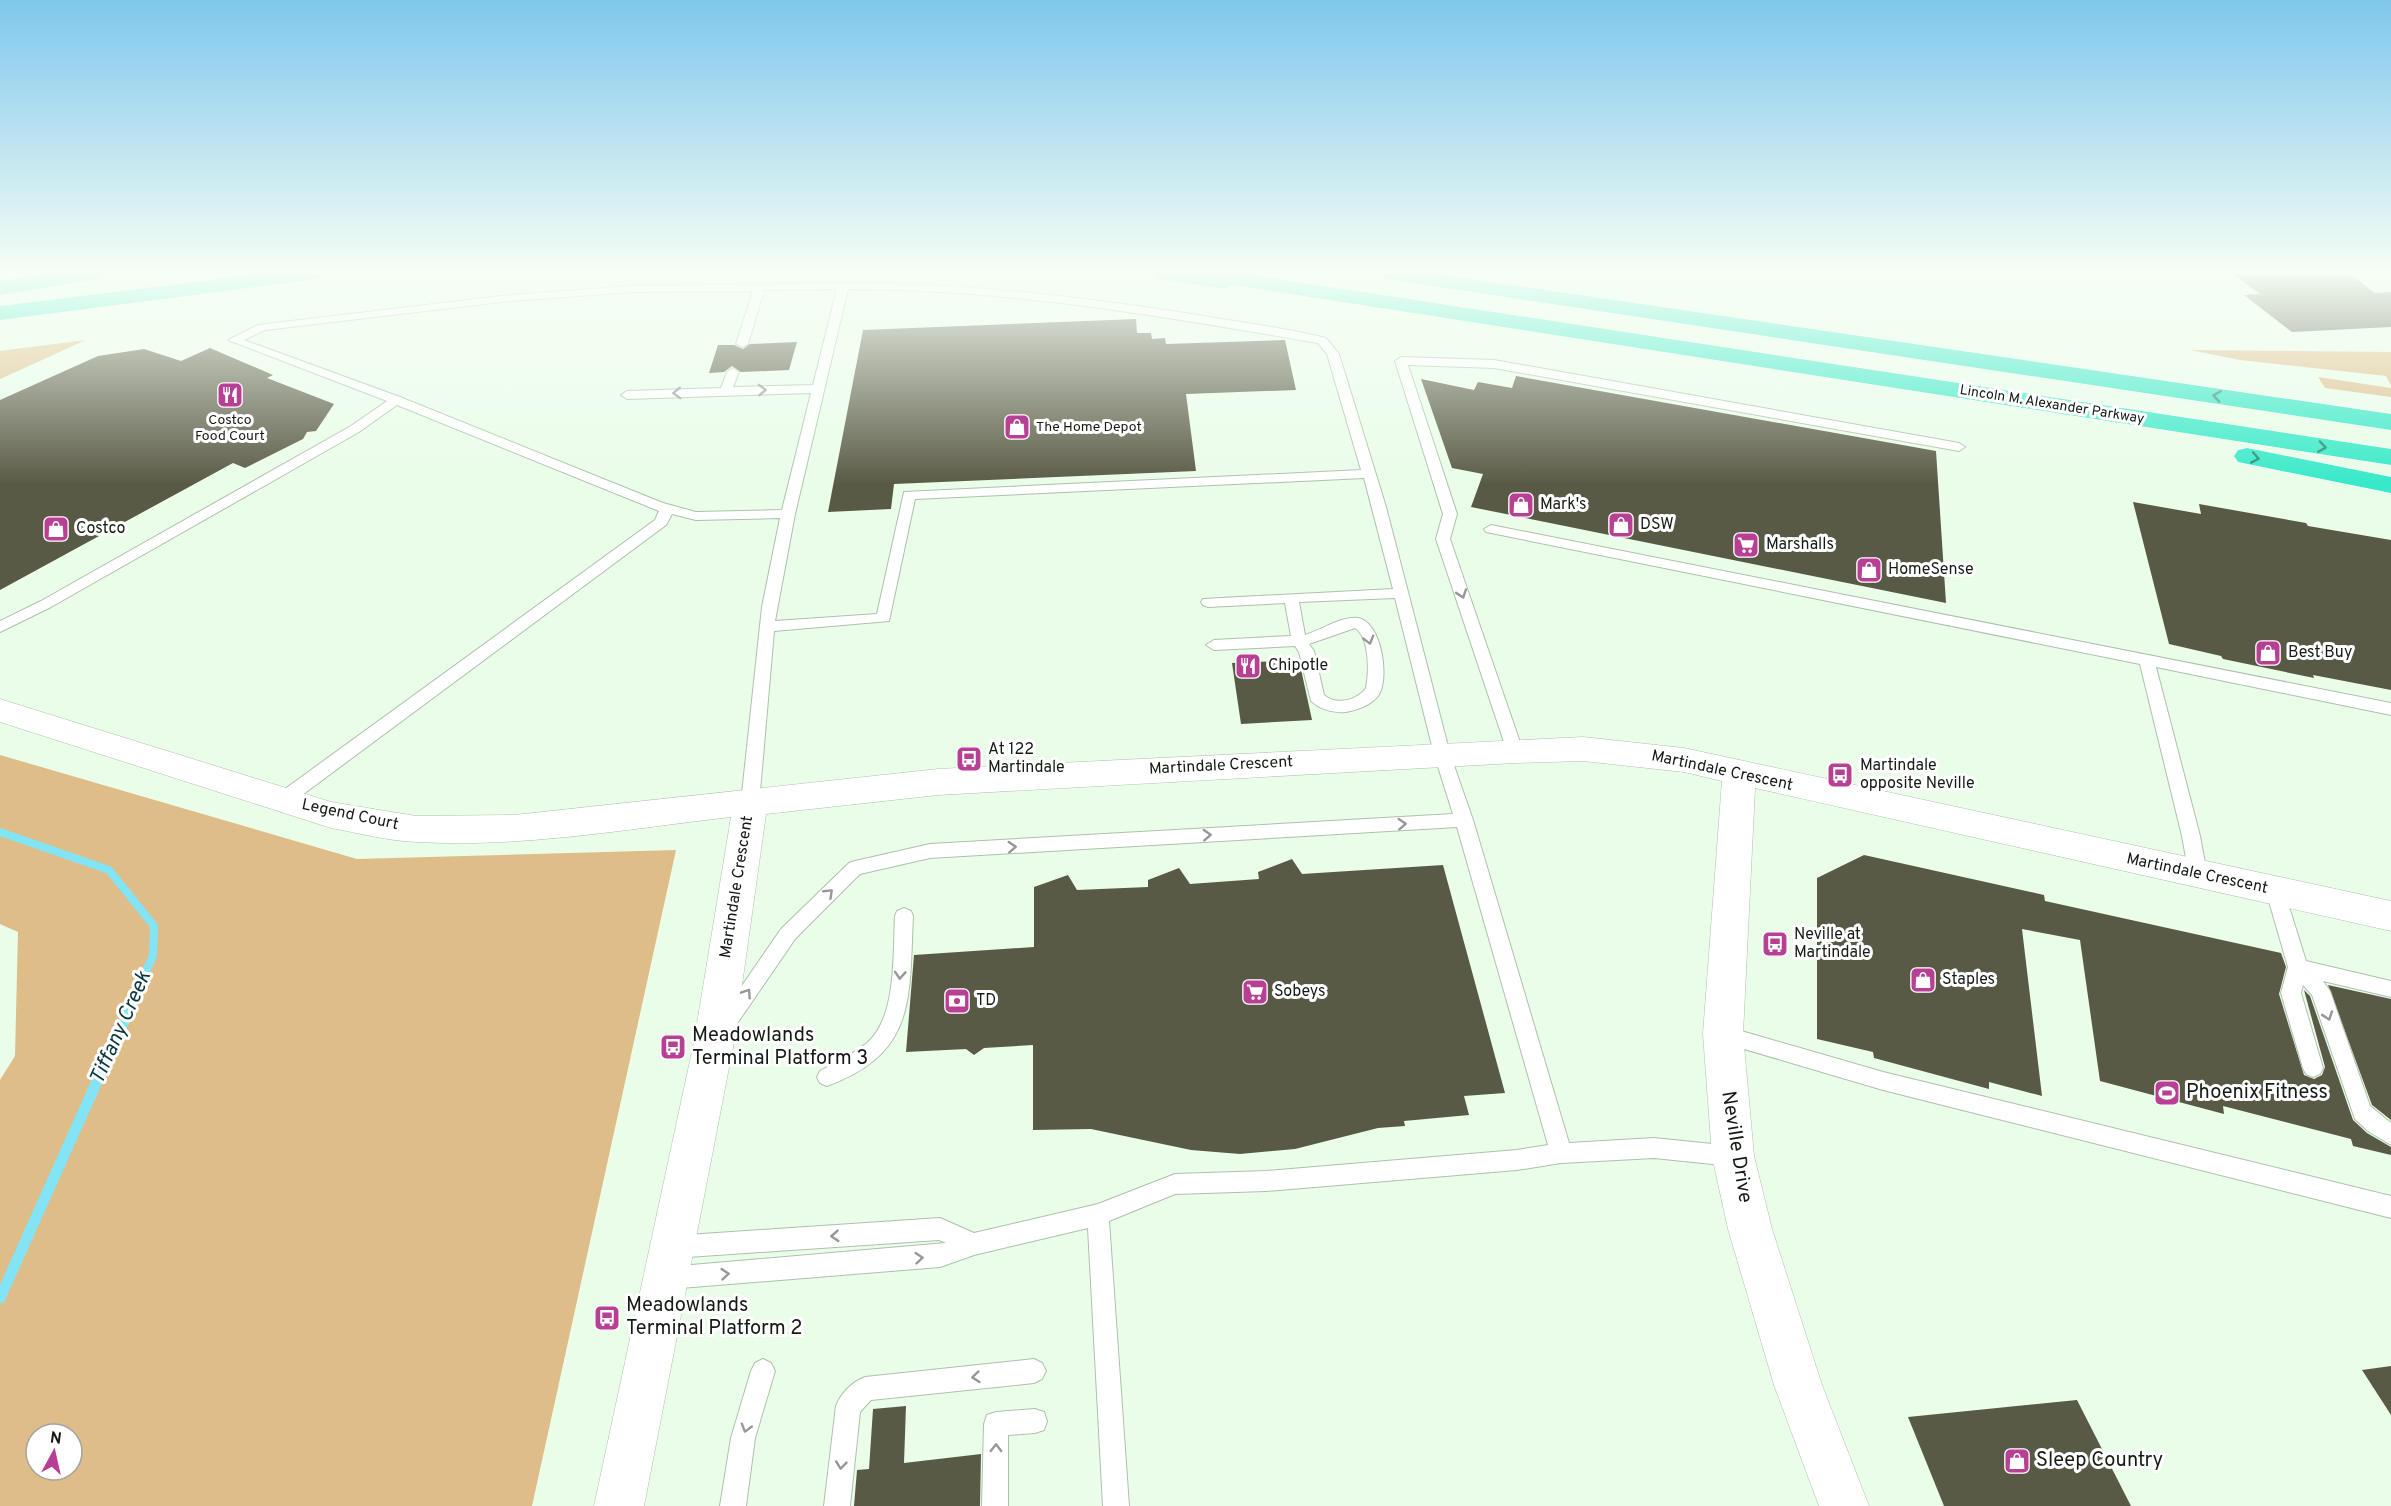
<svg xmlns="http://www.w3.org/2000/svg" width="2391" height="1506" viewBox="0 0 2391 1506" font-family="Overpass,sans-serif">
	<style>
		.green { fill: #debd89; fill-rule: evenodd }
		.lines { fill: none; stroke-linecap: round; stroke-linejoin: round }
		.stream-far1 { stroke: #82e4f4; stroke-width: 8 }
		.stream { stroke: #82e4f4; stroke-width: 11 }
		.building { fill: #595a45 }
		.service-casing { stroke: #aec0ad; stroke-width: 2 }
		.minor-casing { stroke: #aec0ad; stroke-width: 1 }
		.motorway-casing { stroke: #fff; stroke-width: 1 }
		.service { fill: #fff; fill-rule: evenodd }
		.minor { fill: #fff; fill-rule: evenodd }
		.motorway { fill: #36e9c8; fill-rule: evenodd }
		.oneway { stroke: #959895 }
		.oneway2 { stroke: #278c77 }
		.labels { text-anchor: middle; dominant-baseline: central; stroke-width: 6; stroke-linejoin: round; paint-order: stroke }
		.far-street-label { font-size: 14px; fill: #141b14; stroke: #fff }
		.far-poi-label { font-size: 14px; fill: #141b14; stroke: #fff }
		.poi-label { font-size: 16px; fill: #141b14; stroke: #fff; text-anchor: start }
		.street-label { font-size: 16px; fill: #141b14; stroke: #fff }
		.near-poi-label { font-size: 20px; fill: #141b14; stroke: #fff; text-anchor: start }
		.near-street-label { font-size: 20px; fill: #141b14; stroke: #fff }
		.near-water-label { font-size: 21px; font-style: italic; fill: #05363d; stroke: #fff }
	</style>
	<rect width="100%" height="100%" fill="#eafde9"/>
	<g class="green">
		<path d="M86 340 0 379V351Z"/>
		<path d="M2190 350 2391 352V385L2386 376 2240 360Z"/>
		<path d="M2318 377 2391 388V397L2325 388Z"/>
		<path d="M0 755 357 859 676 850 532 1506H0V1080L15 1056 18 932 0 924ZM36 1434H72V1470H36Z"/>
	</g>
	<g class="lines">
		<path class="stream-far1" d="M0 832 109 870 154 926 153 956 144 975"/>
		<path class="stream" d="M0 1298 145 974"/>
	</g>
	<g class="building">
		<path d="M2233 274H2350L2375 293 2391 292V327L2292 332 2244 295 2260 294Z"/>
		<path d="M1136 319 1137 333H1151L1152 339 1165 338 1166 344 1285 340 1296 390 1186 394 1196 471 894 484 891 509 828 512 863 330Z"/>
		<path d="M797 342 789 370 741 372 732 366 724 372 709 373 718 345H734L743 349 750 344Z"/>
		<path d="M210 348 273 375 267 378 334 404 316 431 307 432 303 439 245 468 233 463 0 590V400L98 356 144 349 181 361Z"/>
		<path d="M1516 376 1936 451 1946 603 1471 507 1483 474 1452 468 1421 379 1474 390 1478 382 1512 388Z"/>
		<path d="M2133 502 2201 514 2199 504 2306 523 2308 526 2391 540V690L2313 675 2314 678 2223 659 2221 656 2169 644Z"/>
		<path d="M1299 660 1312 720 1241 724 1232 663Z"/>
		<path d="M1864 855 2044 895 2045 901 2281 953 2286 967 2279 994 2304 1075 2314 1079 2322 1075 2325 1067 2304 990 2310 996 2353 1120 2367 1133 2391 1147V1155L2353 1146 2351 1139 2223 1106 2224 1114 2100 1081 2080 940 2022 929 2042 1096 1989 1082V1089L1874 1058 1873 1052 1817 1039V878Z"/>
		<path d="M1292 859 1302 874 1443 865 1505 1093 1464 1096 1469 1115 1404 1121 1405 1126 1378 1128 1295 1149 1240 1154 1191 1150 1091 1129 1033 1130V1045L984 1048 974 1055 966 1049 906 1052 914 955 1034 947V887L1068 875 1077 890 1148 887V880L1179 868 1190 884 1259 879 1258 872Z"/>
		<path d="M2328 985 2391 999V1120L2372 1105Z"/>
		<path d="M2391 1366V1415L2362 1370Z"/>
		<path d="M2077 1400 2131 1506H1944L1908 1417Z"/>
		<path d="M906 1406 904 1463 981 1454 980 1506H854L857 1470 869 1469 873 1409Z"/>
	</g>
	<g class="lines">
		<g class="service-casing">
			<g id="service">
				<path d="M843 283C961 283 1076 296 1192 314 1236 322 1282 327 1326 338L1339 354 1386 507 1450 754 1473 820 1569 1143 1654 1138 1732 1146 1740 1149 1743 1156 1740 1163 1732 1166 1654 1158 1561 1163 1517 1170 1266 1191 1175 1194 1109 1221 1129 1506H1103L1088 1228 974 1255 940 1267 668 1289 660 1286 657 1278 660 1270 668 1267 946 1243 939 1240 673 1258 665 1255 662 1247 665 1239 673 1236 940 1218 974 1233 1098 1204 1175 1174 1266 1171 1517 1150 1548 1145 1457 827 930 858 860 874 795 939 734 1028 727 1031 720 1028 717 1022 781 929 849 863 855 861 930 844 1453 814 1434 754 1395 598 1299 602 1305 635C1322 630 1341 616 1358 618 1382 622 1390 680 1378 696 1371 705 1357 710 1346 712 1333 713 1321 710 1311 701L1299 652 1295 646 1214 650 1206 645 1214 640 1291 636 1285 603 1208 607 1203 605 1201 602 1203 599 1393 589 1364 478 915 499 889 621 774 631 759 803 756 808 750 809 744 808 741 803 762 607 780 518 696 520 672 514 666 525 290 804 284 805 278 804 275 799 278 794 655 520 659 511 397 405 359 432 51 607 0 632V621L41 601 351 426 387 401 228 340 258 325 511 295 633 286ZM837 289 813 385 733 387 739 372 733 368 727 372 721 388 627 391 621 395 627 399 811 393 782 510 696 512 663 503 400 397 244 340 265 330 511 301 633 292 753 291 736 344 742 347 748 344 764 290ZM848 289C1007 289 1162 316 1318 343L1327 354 1361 470 904 492 877 614 775 621 795 514ZM1355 628C1370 638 1369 672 1366 688 1357 700 1337 706 1324 695L1314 651 1309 644Z"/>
				<path d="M1401 357 1494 360 1959 443 1965 447 1959 451 1494 368 1408 365 1457 514 1450 539 1523 751 1521 755H1509L1507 751 1436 539 1443 514 1395 361Z"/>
				<path d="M1491 525 2391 703V715L2156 667 2200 836 2207 874 2204 879 2198 881 2192 879 2189 874 2182 836 2140 664 1486 532 1484 529Z"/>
				<path d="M2275 884 2281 886 2284 891 2306 961 2391 981V997L2323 981 2330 991 2370 1106 2391 1123V1145L2368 1131 2355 1119 2312 995 2303 985 2301 993 2323 1068 2320 1074 2313 1077 2306 1074 2303 1068 2281 993 2288 967 2266 891 2269 886Z"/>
				<path d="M904 908 911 911 913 916C909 998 917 1053 827 1086L820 1083 817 1077 820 1071C836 1062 854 1054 868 1042 897 1016 893 952 895 916L897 911Z"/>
				<path d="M1724 1026 1883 1072 2391 1196V1218L1883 1090 1717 1041 1714 1035 1717 1029Z"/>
				<path d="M763 1359 771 1363 775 1371 755 1438 746 1506H720L731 1438 751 1371 755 1363Z"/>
				<path d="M1034 1359 1042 1363 1046 1371 1042 1379 1034 1383 871 1400 860 1412 850 1506H824L836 1406C841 1393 852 1382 865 1377Z"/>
				<path d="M1035 1409 1044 1412 1047 1421 1044 1430 1035 1433 1008 1435V1506H982L984 1424 987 1415 996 1412Z"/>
			</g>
		</g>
		<g class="minor-casing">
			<path id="minor" d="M0 699 331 802 416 816 514 815 938 769 1583 737 1684 748 2391 901V931L1755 788 1743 1034 1754 1156 1772 1229 1822 1385 1869 1506H1819L1774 1385 1728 1229 1712 1156 1703 1034 1722 781 1684 772 1583 761 1515 763 938 795 766 814 734 1042 644 1506H594L694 1042 731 817C627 829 521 848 417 842 388 841 359 833 331 828L0 722Z"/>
		</g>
		<g class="motorway-casing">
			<g id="motorway">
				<path d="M47 274H101L98 279 90 280 0 295V281Z"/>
				<path d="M258 274H322L319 279 311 280 0 320V306Z"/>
				<path d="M1155 274H1245L2391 449V465L1233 285 1224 289 1166 280 1158 279Z"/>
				<path d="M1381 274H1437L2391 414V430L1392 280 1384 279Z"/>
				<path d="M2247 448 2391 477V493L2238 462 2234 456 2238 450Z"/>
			</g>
		</g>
		<use href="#service" class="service"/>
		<use href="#minor" class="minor"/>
		<use href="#motorway" class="motorway"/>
	</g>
	<defs><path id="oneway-chevron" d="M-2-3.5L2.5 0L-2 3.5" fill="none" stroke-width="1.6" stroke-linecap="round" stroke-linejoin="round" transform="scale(1.5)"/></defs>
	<g class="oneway">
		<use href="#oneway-chevron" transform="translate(762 390) rotate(-2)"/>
		<use href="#oneway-chevron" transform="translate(677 393) rotate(178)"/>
		<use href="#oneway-chevron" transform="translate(1462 594) rotate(71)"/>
		<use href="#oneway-chevron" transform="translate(1369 640) rotate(74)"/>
		<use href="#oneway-chevron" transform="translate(1402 824) rotate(-3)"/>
		<use href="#oneway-chevron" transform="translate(1207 835) rotate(-3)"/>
		<use href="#oneway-chevron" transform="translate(1012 847) rotate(-3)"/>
		<use href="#oneway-chevron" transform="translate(829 893) rotate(-44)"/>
		<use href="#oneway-chevron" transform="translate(900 975) rotate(94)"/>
		<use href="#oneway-chevron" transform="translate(747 993) rotate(-56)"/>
		<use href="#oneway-chevron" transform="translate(2328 1016) rotate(71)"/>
		<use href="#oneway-chevron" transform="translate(835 1236) rotate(176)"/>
		<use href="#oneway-chevron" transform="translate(919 1258) rotate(-5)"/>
		<use href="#oneway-chevron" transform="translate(725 1274) rotate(-5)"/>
		<use href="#oneway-chevron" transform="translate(976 1377) rotate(174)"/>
		<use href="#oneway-chevron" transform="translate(746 1428) rotate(106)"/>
		<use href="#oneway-chevron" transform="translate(996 1448) rotate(-89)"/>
		<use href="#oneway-chevron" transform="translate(841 1465) rotate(96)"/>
	</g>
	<g class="oneway2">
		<use href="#oneway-chevron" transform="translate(2217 396) rotate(-171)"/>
		<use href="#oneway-chevron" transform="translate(2322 447) rotate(9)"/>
		<use href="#oneway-chevron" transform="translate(2255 458) rotate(11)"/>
	</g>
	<linearGradient id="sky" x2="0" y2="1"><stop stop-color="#7fc7ed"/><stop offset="0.56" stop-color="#f6fef5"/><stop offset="1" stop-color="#f6fef5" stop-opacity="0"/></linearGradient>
	<rect width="2391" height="485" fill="url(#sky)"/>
	<defs>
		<g id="restaurant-square" transform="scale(1.35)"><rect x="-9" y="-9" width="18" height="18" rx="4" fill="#b73f94" stroke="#fff"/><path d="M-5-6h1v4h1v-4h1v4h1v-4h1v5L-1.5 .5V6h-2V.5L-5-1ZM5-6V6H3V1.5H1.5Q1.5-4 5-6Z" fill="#fff"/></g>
		<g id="shop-square" transform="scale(1.35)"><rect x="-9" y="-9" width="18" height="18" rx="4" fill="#b73f94" stroke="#fff"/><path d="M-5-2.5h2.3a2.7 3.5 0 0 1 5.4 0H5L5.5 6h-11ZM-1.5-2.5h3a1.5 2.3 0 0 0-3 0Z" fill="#fff"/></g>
		<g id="supermarket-square" transform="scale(1.35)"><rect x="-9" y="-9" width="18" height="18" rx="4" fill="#b73f94" stroke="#fff"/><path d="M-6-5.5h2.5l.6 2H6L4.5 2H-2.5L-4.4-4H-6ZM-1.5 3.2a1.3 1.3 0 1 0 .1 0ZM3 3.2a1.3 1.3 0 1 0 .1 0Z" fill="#fff"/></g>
		<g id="bus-square" transform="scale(1.35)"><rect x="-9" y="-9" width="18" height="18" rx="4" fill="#b73f94" stroke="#fff"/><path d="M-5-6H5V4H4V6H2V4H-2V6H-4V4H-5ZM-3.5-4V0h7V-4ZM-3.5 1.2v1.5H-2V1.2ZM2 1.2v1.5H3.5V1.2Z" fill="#fff"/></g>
		<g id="bank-square" transform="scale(1.35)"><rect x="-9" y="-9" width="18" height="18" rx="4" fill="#b73f94" stroke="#fff"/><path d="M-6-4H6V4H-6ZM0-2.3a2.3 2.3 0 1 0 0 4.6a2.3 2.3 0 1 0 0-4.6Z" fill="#fff"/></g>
		<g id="stadium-square" transform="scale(1.35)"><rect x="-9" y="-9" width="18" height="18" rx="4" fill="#b73f94" stroke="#fff"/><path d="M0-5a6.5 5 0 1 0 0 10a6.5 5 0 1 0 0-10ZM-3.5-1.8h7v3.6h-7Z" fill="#fff"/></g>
	</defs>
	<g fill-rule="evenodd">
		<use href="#restaurant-square" x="230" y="395"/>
		<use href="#shop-square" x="1017" y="427"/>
		<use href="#shop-square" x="1521" y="505"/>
		<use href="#shop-square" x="1621" y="525"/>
		<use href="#shop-square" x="56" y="529"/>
		<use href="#supermarket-square" x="1746" y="545"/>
		<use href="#shop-square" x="1869" y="570"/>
		<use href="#shop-square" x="2268" y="653"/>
		<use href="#restaurant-square" x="1248" y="666"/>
		<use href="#bus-square" x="969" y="759"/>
		<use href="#bus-square" x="1840" y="775"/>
		<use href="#bus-square" x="1775" y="944"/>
		<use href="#shop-square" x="1923" y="980"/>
		<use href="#supermarket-square" x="1255" y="992"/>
		<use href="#bank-square" x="957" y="1001"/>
		<use href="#bus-square" x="673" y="1047"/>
		<use href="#stadium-square" x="2167" y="1093"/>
		<use href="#bus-square" x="607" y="1318"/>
		<use href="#shop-square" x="2017" y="1461"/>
	</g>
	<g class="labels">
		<g class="far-street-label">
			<text transform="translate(2052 405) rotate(9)">Lincoln M. Alexander Parkway</text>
		</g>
		<g class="far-poi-label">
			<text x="230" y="420">Costco<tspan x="230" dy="16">Food Court</tspan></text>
			<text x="1036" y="427" text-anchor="start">The Home Depot</text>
		</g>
		<g class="poi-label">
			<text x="1540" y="505">Mark's</text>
			<text x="1640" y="525">DSW</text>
			<text x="76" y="529">Costco</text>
			<text x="1766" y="545">Marshalls</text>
			<text x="1888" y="570">HomeSense</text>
			<text x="2288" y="653">Best Buy</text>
			<text x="1268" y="666">Chipotle</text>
			<text x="988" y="750">At 122<tspan x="988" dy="18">Martindale</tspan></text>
			<text x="1860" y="766">Martindale<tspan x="1860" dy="18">opposite Neville</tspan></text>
			<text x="1794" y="935">Neville at<tspan x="1794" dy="18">Martindale</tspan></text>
			<text x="1942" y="980">Staples</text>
			<text x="1274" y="992">Sobeys</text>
			<text x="976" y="1001">TD</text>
		</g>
		<g class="street-label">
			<text transform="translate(1221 766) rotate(-3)">Martindale Crescent</text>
			<text transform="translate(1722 771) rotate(12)">Martindale Crescent</text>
			<text transform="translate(350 815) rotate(12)">Legend Court</text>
			<text transform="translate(2197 874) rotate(12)">Martindale Crescent</text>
			<text transform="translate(737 887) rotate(-81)">Martindale Crescent</text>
		</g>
		<g class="near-poi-label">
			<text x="692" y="1036">Meadowlands<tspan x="692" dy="23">Terminal Platform 3</tspan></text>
			<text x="2186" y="1093">Phoenix Fitness</text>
			<text x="626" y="1306">Meadowlands<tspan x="626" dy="23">Terminal Platform 2</tspan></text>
			<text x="2036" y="1461">Sleep Country</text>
		</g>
		<g class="near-street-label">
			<text transform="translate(1736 1147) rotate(81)">Neville Drive</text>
		</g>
		<g class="near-water-label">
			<text transform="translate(121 1028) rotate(-66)">Tiffany Creek</text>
		</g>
	</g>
	<g transform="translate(54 1452) rotate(8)"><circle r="28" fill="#ffffff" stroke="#a1a4a1" stroke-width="1.5"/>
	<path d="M0-4.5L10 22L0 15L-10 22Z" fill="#b73f94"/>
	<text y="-9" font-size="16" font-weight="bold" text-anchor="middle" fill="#141b14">N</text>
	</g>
</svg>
